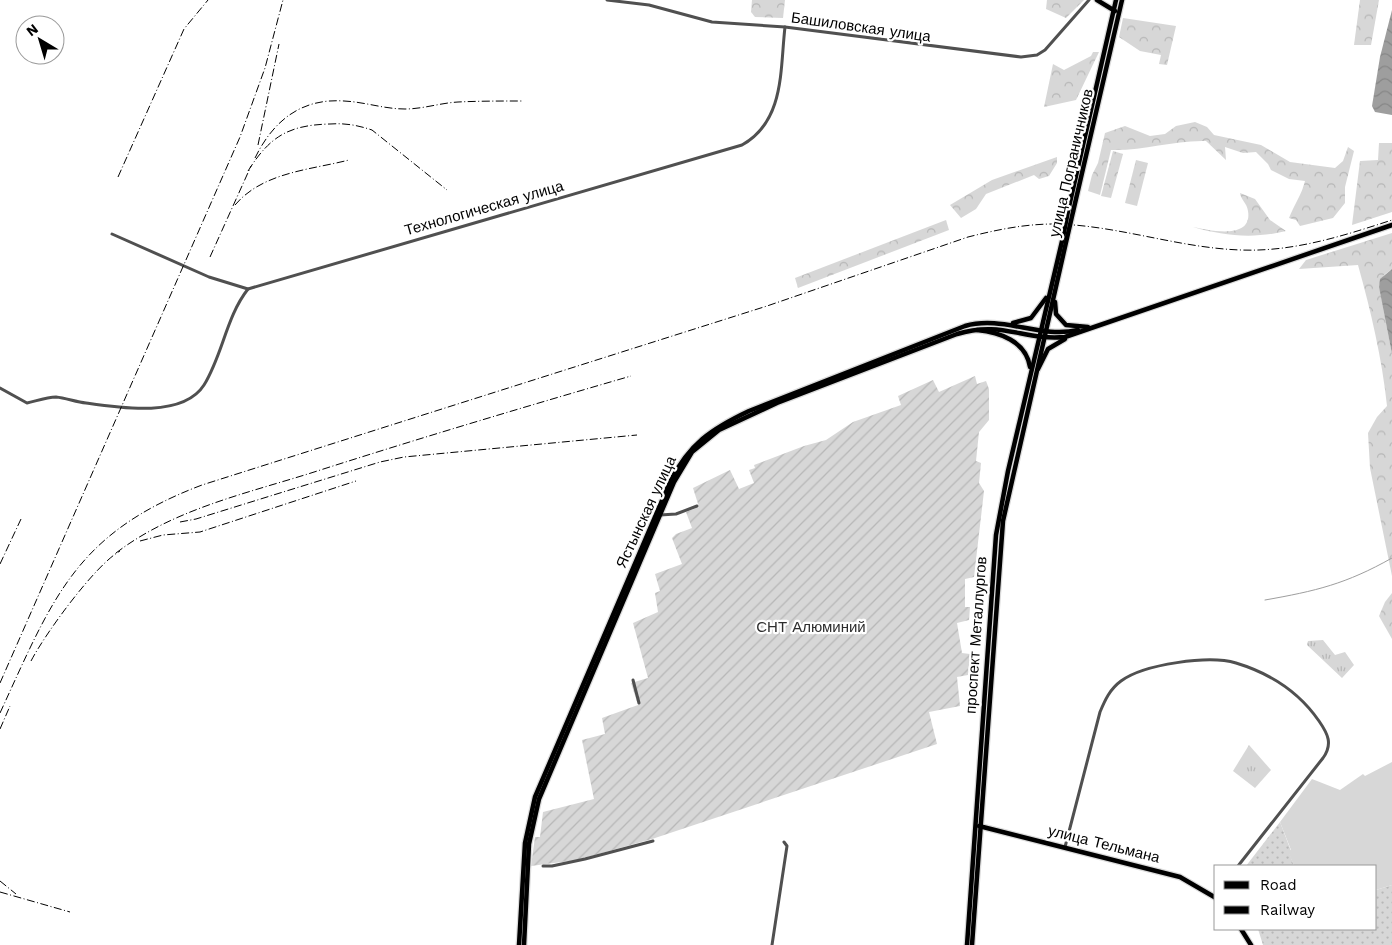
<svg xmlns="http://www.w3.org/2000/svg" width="1392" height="945" viewBox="0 0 1392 945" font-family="'Work Sans',sans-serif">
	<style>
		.grass { fill: url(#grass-dots) }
		.forest { fill: url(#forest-crowns) }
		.park { fill: url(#park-tufts) }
		.garden { fill: url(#garden-furrows) }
		.pitch { fill: #d7d7d7 }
		.water { fill: url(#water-waves) }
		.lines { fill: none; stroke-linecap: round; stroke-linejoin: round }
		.stream { stroke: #9e9e9e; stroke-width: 1 }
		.major-casing { stroke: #dbdbdb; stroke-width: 7 }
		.minor { stroke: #505050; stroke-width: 3 }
		.major { stroke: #000; stroke-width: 4.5 }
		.rail { stroke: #000; stroke-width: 1; stroke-dasharray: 8 2.5 1 2.5; stroke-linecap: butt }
		.major-bridge-casing { stroke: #dbdbdb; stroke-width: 7; stroke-linecap: butt }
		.major-bridge { stroke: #000; stroke-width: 4.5 }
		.labels { text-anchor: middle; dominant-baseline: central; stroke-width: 4.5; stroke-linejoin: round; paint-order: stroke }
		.street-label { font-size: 15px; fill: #000; stroke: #fff }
		.park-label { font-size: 15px; fill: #2e2e2e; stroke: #fff }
	</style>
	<defs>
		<pattern id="grass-dots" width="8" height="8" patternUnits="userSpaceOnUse" patternTransform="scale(1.25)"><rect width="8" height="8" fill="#d7d7d7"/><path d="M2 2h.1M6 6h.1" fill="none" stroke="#b7b7b7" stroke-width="1.8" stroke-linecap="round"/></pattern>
		<pattern id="forest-crowns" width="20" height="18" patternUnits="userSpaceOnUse" patternTransform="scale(1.25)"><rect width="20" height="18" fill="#d7d7d7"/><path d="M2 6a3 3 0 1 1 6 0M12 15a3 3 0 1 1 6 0" fill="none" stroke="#b7b7b7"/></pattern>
		<pattern id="park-tufts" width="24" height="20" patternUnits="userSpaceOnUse" patternTransform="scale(1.25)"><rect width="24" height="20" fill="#d7d7d7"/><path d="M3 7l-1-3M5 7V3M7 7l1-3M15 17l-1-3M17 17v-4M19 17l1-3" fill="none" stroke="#b7b7b7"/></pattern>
		<pattern id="garden-furrows" width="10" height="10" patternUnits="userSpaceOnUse" patternTransform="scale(1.25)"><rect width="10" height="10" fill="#d7d7d7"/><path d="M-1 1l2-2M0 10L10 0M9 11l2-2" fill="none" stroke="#b7b7b7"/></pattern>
		<pattern id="water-waves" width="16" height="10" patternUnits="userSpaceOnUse" patternTransform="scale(1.25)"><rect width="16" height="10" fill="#9e9e9e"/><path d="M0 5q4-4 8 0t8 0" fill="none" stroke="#868686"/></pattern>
	</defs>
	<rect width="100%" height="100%" fill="#fff"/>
	<g class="grass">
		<path d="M1280 822 1291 851 1289 852 1294 866H1246Z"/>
		<path d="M1392 885V945H1263L1258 929H1376V890Z"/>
	</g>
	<g class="forest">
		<path d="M752 0H785L783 18 755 17 751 12Z"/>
		<path d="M1047 0H1084L1066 18 1046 9Z"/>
		<path d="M1360 0H1379L1371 45H1354Z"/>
		<path d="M1123 18 1176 26 1167 65 1159 64 1161 55 1140 51 1119 37Z"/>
		<path d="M1093 52H1099L1076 100 1044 107 1053 64 1064 70 1091 56Z"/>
		<path d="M1195 122 1207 127 1214 135 1261 145 1290 162 1335 168 1343 161 1348 147 1354 151 1345 187V203L1333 218 1300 226 1296 220 1289 218C1294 205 1302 194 1305 181L1289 179 1271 170 1268 164 1256 152 1243 153 1225 147 1226 160 1206 141C1174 140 1143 151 1111 150L1100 195 1088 191 1092 175 1098 163 1105 133 1125 126 1150 136 1165 134 1176 126Z"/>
		<path d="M1379 143H1392V212L1352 225 1360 161 1378 160Z"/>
		<path d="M1113 151 1123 154 1111 198 1101 196Z"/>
		<path d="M1057 157V163L1049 176 1039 179 1034 175 986 194 976 209 961 218 950 205 992 180Z"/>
		<path d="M1136 160 1148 163 1137 206 1125 203Z"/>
		<path d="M1240 193 1255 199 1270 220 1286 231C1254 239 1224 236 1193 227 1208 230 1253 241 1248 211 1247 203 1241 200 1240 193Z"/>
		<path d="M946 220 949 230 798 288 795 278Z"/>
		<path d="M1392 233V269L1384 275 1379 286 1392 354V576L1370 468 1368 433 1377 417 1387 406C1382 358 1371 312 1358 265L1299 269 1306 260Z"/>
		<path d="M1392 593V639L1379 616 1385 602Z"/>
	</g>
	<g class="park">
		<path d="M1323 640 1335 655 1345 652 1354 665 1342 678 1307 645 1308 641Z"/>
		<path d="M1249 745 1271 770 1255 788 1233 771Z"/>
	</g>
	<path class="garden" d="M975 376 977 384 986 381 989 389V420L979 432 976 461 981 463 979 483 984 491 974 577 965 579V607H970L969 620 957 623 962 653 970 654 968 675 957 677 960 706 929 712 937 744 652 839 577 860 531 866 535 837H540L543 812 594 799 582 740 605 734 602 718 638 705 631 683 648 678 633 623 658 612 655 593 660 591 655 574 682 564 672 538 676 534 692 528 686 512 699 507 693 488 730 470 739 489 754 483 749 470 755 468 754 465 804 446 826 440 853 422 901 405 898 396 933 380 939 392Z"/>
	<path class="pitch" d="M1392 762V885L1376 890V866H1294L1288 851 1291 850 1280 822 1312 779 1340 790 1363 774 1365 776Z"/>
	<g class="water">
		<path d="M1392 10V115L1375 112 1372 106 1380 57Z"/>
		<path d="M1392 269V354L1379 287 1380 279Z"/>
	</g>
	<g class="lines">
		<path class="stream" d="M1265 600C1316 591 1346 584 1392 558"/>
		<g class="major-casing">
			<g id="major">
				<path d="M1097 0 1115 11"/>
				<path d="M1068 211 1116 0"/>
				<path d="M1073 212 1122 0"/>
				<path d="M1055 302 1056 314 1066 325 1088 327"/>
				<path d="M1013 323 1031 318 1046 298"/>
				<path d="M977 330C999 332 1026 341 1030 367"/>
				<path d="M1038 369 1048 349 1065 339"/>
				<path d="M979 826 1180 877 1216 898"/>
				<path d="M1241 929 1251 945"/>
				<path d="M519 945 525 843 535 797 670 482C689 444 711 429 749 411L965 326C1003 315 1040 339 1078 330"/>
				<path d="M524 945 529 844 539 799 674 482 692 452 719 430 777 403 957 334C1002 320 1024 341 1065 337L1392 225"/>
				<path d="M967 945 996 535 1008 471 1063 237"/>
				<path d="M972 945 1003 521 1067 238"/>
			</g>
		</g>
		<g class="minor">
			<path d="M607 0 649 5 712 22 785 27 1021 57 1037 55 1045 50 1089 0"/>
			<path d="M112 234 209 277 248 289 742 145C785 121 780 69 785 27"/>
			<path d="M0 388 27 403C36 401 47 397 56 397 66 398 76 402 86 403 120 408 183 418 204 385 223 354 226 317 248 289"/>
			<path d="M660 515 676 514 697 506"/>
			<path d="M633 680 639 703"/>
			<path d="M1065 847 1100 712C1105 700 1110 689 1121 681 1144 664 1209 655 1236 663 1269 673 1299 692 1319 721 1328 734 1333 744 1323 758L1238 866"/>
			<path d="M543 866H552L585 859 653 841"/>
			<path d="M772 945 787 846 784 842"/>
		</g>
		<use href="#major" class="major"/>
		<g class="rail">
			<path d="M258 145 279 44"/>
			<path d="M255 158C273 121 301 98 344 101 365 102 384 109 405 109 423 109 440 103 458 102 479 101 501 101 523 101"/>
			<path d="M248 171C270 136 289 125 330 124 345 123 357 125 372 130L447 190"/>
			<path d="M118 177 184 29 208 0"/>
			<path d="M235 205C263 172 310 170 349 160"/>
			<path d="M210 257 251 166"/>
			<path d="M180 522 196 519 380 462 404 457 637 435"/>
			<path d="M140 541 163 535 200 532 356 481"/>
			<path d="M116 553C172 510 244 494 311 473 417 439 524 407 631 376"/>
			<path d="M0 564 21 519"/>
			<path d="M31 661C45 634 95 565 120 551"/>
			<path d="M0 683 240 137 265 68 283 0"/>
			<path d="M0 713C53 598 75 533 202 485L767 306 968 237C996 230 1024 224 1054 224 1117 225 1178 248 1241 250 1293 252 1343 236 1392 220"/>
			<path d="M0 729 10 706"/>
			<path d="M0 881 16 894"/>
			<path d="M0 892 70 912"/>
		</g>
		<g class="major-bridge-casing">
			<g id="major-bridge">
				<path d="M1063 237 1068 211"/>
				<path d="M1067 238 1073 212"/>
			</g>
		</g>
		<use href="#major-bridge" class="major-bridge"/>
	</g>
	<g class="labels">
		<g class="street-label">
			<text transform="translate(861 27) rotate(8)">Башиловская улица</text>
			<text transform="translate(1071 163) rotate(-77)">улица Пограничников</text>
			<text transform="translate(484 208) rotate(-16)">Технологическая улица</text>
			<text transform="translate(646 512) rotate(-65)">Ястынская улица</text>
			<text transform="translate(976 635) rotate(-86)">проспект Металлургов</text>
			<text transform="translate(1104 844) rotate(14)">улица Тельмана</text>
		</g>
		<g class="park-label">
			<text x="811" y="627">СНТ Алюминий</text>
		</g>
	</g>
	<rect x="1214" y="865" width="162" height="65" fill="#ffffff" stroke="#999999"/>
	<rect x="1224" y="881" width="25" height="8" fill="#000000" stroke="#999999"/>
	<text x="1260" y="890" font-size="15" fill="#000000">Road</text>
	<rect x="1224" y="906" width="25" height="8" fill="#000000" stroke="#999999"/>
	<text x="1260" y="915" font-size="15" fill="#000000">Railway</text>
	<g transform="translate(40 40) rotate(322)"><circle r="24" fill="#ffffff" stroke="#999999"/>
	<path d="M0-4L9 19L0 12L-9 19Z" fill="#000000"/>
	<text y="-8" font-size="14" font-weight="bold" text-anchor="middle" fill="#000000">N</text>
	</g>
</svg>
